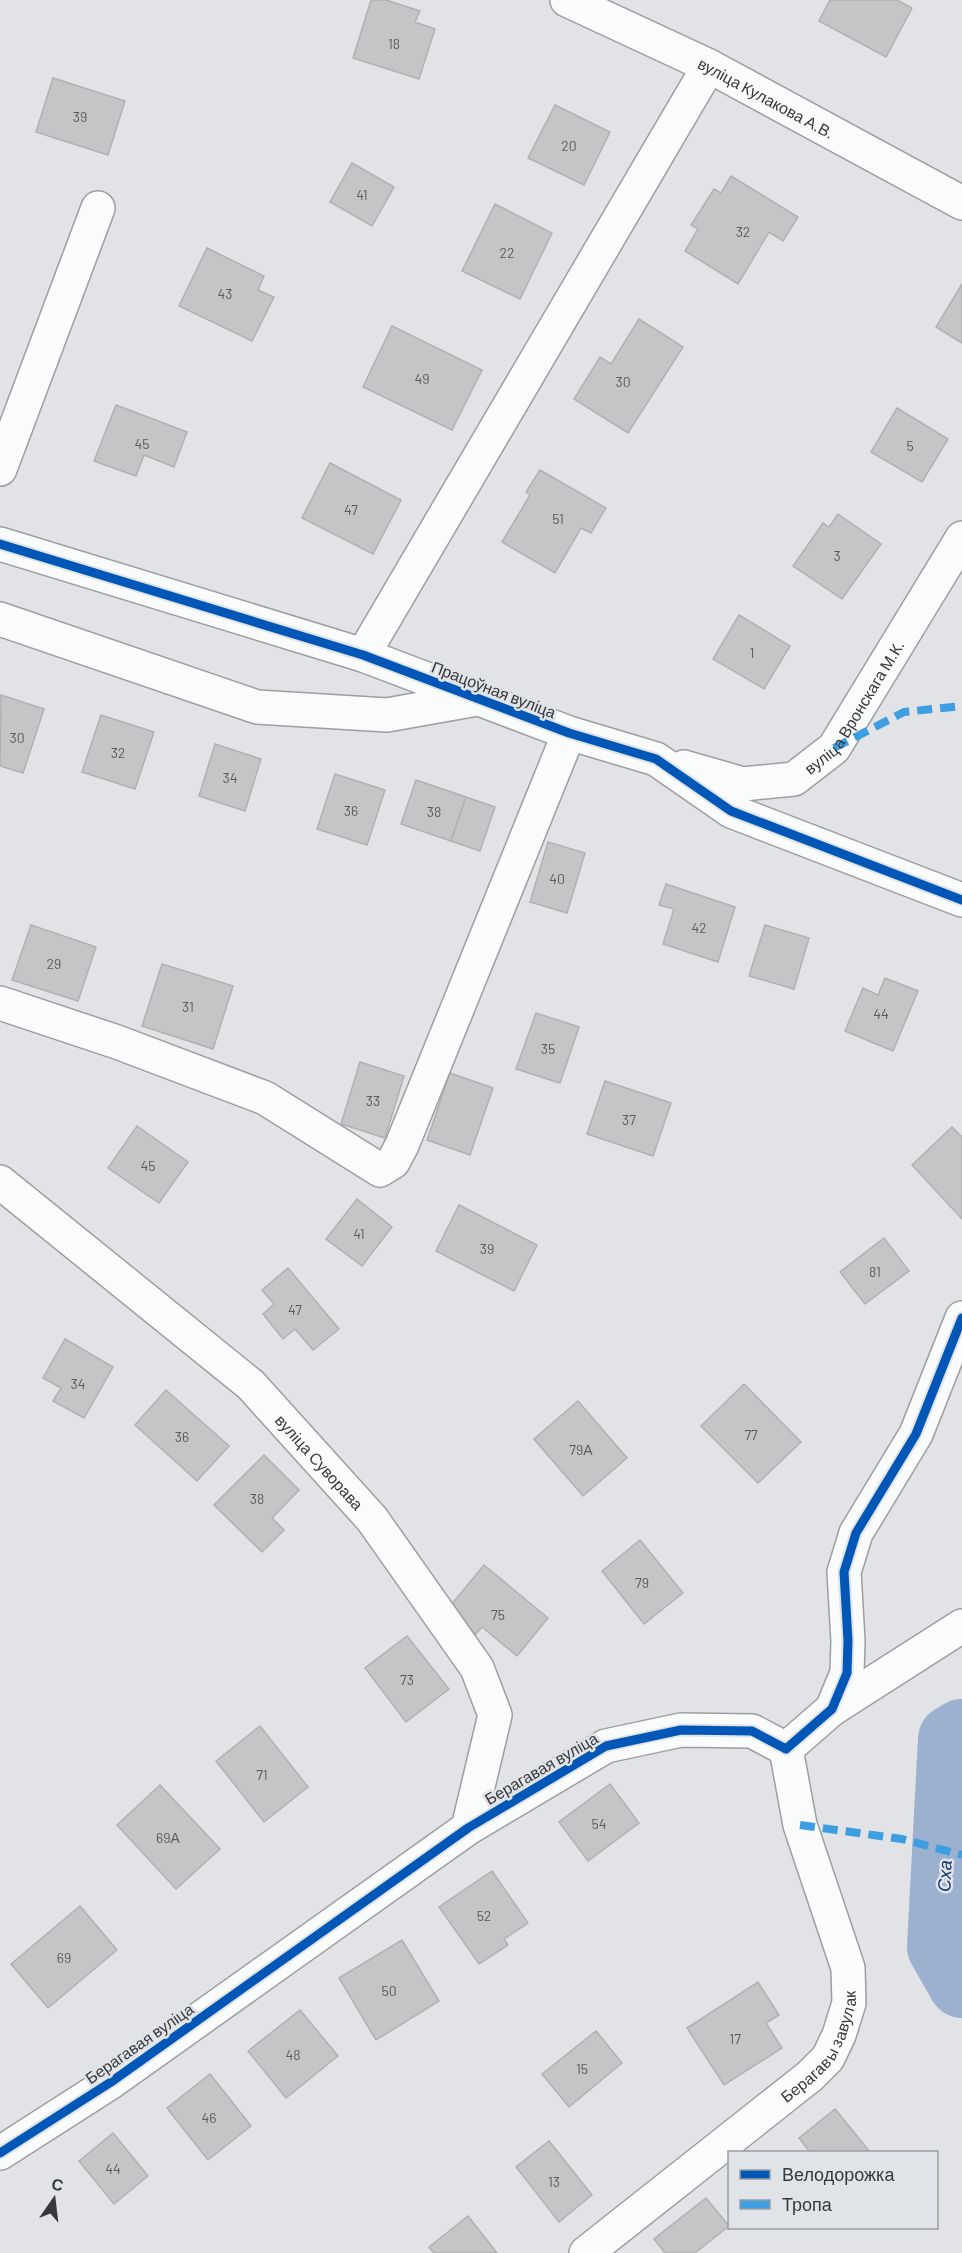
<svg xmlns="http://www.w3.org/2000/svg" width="962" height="2253" viewBox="0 0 962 2253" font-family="Barlow,sans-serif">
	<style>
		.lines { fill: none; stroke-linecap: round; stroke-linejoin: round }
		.river { stroke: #9cb1d0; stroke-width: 68 }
		.building { fill: #c3c5c7; stroke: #b0b1b3; stroke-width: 1.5 }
		.minor-casing { stroke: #9d9ea0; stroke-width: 36 }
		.minor { stroke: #fafbfb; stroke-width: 33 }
		.quiet { stroke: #3e9ee2; stroke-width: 8; stroke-dasharray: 15 8; stroke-linecap: butt }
		.cycleway-casing { stroke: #e0e3e7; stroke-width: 13 }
		.cycleway { stroke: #0057b8; stroke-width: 9 }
		.labels { text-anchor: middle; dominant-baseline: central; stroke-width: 5; stroke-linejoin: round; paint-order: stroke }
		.number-label { font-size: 14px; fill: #5a5b5d }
		.street-label { font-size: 16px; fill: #37383a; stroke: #e0e3e7 }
		.water-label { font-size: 18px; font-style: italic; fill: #13386e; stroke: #e0e3e7 }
	</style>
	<rect width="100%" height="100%" fill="#e1e3e6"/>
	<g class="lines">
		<path class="river" d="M962 1733 952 1739 941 1947 962 1984"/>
	</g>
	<g class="building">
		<path d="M371 0H386L420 11 415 22 435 29 419 79 353 58Z"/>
		<path d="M830 0H897L912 8 886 57 819 21Z"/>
		<path d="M53 78 125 101 108 155 36 132Z"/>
		<path d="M555 105 610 132 584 185 528 158Z"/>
		<path d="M352 163 394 187 372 226 330 202Z"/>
		<path d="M731 176 798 217 783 241 769 232 738 284 685 251 698 229 691 225 714 189 721 193Z"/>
		<path d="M495 204 552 233 520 299 462 271Z"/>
		<path d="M207 248 264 276 258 290 274 297 252 341 179 306Z"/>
		<path d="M962 284V343L936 327Z"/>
		<path d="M639 319 683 347 628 433 574 399 600 357 611 364Z"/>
		<path d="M392 326 482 370 452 430 363 387Z"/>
		<path d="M116 405 187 432 174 467 144 455 136 476 94 461Z"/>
		<path d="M897 408 948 439 922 482 871 452Z"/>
		<path d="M330 463 401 500 373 554 302 518Z"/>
		<path d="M540 470 606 508 591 533 581 528 555 573 502 542 530 495 526 492Z"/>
		<path d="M838 514 881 544 842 599 793 566 823 523 829 527Z"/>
		<path d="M739 615 790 646 764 689 713 659Z"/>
		<path d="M1 695 44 709 23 773 0 766Z"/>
		<path d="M101 715 154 732 135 789 82 772Z"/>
		<path d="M215 744 261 759 245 811 199 796Z"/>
		<path d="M335 774 385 790 367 845 317 829Z"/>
		<path d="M416 780 466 797 451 841 401 824Z"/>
		<path d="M466 797 495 807 480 851 451 841Z"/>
		<path d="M548 842 585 853 567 913 530 902Z"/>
		<path d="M666 884 735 907 718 962 663 944 674 909 659 905Z"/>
		<path d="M31 925 96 947 78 1001 12 980Z"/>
		<path d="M765 925 809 938 794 989 749 976Z"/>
		<path d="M162 964 233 986 213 1049 142 1026Z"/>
		<path d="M885 978 918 991 893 1051 845 1031 863 988 878 995Z"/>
		<path d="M536 1013 579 1027 560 1083 516 1069Z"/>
		<path d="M360 1062 404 1076 385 1138 341 1124Z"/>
		<path d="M450 1073 493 1088 470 1155 427 1140Z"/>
		<path d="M605 1081 671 1103 653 1156 587 1134Z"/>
		<path d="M137 1126 188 1162 159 1203 108 1168Z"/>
		<path d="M952 1127 962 1137V1219L912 1165Z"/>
		<path d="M357 1199 392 1227 362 1266 326 1239Z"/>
		<path d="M459 1205 537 1245 514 1291 436 1251Z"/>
		<path d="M884 1238 909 1271 865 1304 840 1272Z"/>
		<path d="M288 1268 339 1329 313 1350 295 1329 283 1339 263 1314 274 1304 262 1290Z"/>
		<path d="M65 1339 113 1367 84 1418 53 1401 61 1388 43 1378Z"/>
		<path d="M744 1384 801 1442 758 1483 701 1426Z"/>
		<path d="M166 1390 229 1446 197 1481 135 1425Z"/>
		<path d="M578 1401 627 1458 583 1496 534 1439Z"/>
		<path d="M264 1455 299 1490 272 1518 284 1530 262 1552 214 1505Z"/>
		<path d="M640 1540 683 1593 644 1624 602 1571Z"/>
		<path d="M484 1565 548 1618 517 1656 482 1627 476 1634 447 1610Z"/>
		<path d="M407 1636 449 1689 406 1722 365 1668Z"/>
		<path d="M260 1726 308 1787 264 1822 216 1761Z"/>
		<path d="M610 1784 639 1823 588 1861 559 1822Z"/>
		<path d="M160 1785 220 1849 176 1889 117 1825Z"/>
		<path d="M492 1871 528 1923 504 1939 508 1945 479 1964 439 1907Z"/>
		<path d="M80 1906 117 1950 48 2008 11 1964Z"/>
		<path d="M402 1940 439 2001 376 2040 339 1978Z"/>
		<path d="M758 1982 779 2015 766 2023 782 2048 724 2085 687 2028Z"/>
		<path d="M300 2010 338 2056 286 2098 248 2051Z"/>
		<path d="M596 2031 622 2063 569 2107 542 2074Z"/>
		<path d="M210 2074 251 2126 208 2160 167 2108Z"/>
		<path d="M835 2109 870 2152H810L799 2138Z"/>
		<path d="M113 2133 148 2176 114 2204 79 2161Z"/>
		<path d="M549 2141 592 2195 559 2222 516 2167Z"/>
		<path d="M706 2198 729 2226 695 2253H665L654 2239Z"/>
		<path d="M468 2216 497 2253H434L429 2247Z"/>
	</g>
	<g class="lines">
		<g class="minor-casing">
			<g id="minor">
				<path id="s1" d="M567 0 709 66 962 203"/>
				<path d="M0 469 98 208"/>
				<path d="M0 544 363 655 569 733 656 759 731 811 962 900"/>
				<path d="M0 619 257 707 387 715 477 699"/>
				<path d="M363 655 709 66"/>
				<path id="s2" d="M684 767 743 784 794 779 834 748 962 538"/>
				<path d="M0 1003 117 1042 265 1098 380 1170 393 1162 402 1145 569 733"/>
				<path id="s3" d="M0 1182 251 1385 372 1519 477 1668 495 1715 468 1828"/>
				<path d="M832 1709 962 1626"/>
				<path d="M0 2153 111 2082 468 1828 606 1746 681 1730 752 1731 786 1749 832 1709 847 1673 848 1641 844 1572 856 1533 916 1434 962 1318"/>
				<path id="s4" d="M586 2253 810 2076 828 2058 839 2035 849 2003 848 1968 800 1825 786 1749"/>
			</g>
		</g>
		<use href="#minor" class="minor"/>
		<g class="quiet">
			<path d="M834 748 904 712 962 706"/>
			<path d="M800 1825 902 1839 962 1855"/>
		</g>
		<g class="cycleway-casing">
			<g id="cycleway">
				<path d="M0 544 363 655 569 733 656 759 731 811 962 900"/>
				<path d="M0 2153 111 2082 468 1828 606 1746 681 1730 752 1731 786 1749 832 1709 847 1673 848 1641 844 1572 856 1533 916 1434 962 1318"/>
			</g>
		</g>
		<use href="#cycleway" class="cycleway"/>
	</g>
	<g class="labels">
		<g class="number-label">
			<text x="394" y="43">18</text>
			<text x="80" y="116">39</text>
			<text x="569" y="145">20</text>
			<text x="362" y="194">41</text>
			<text x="743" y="231">32</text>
			<text x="507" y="252">22</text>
			<text x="225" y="293">43</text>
			<text x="422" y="378">49</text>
			<text x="623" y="381">30</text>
			<text x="142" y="443">45</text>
			<text x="910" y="445">5</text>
			<text x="351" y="509">47</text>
			<text x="558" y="518">51</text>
			<text x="837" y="555">3</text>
			<text x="752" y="652">1</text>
			<text x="17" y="737">30</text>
			<text x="118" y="752">32</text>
			<text x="230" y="777">34</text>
			<text x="351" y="810">36</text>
			<text x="434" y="811">38</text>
			<text x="557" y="878">40</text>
			<text x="699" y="927">42</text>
			<text x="54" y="963">29</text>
			<text x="188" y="1006">31</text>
			<text x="881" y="1013">44</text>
			<text x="548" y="1048">35</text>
			<text x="373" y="1100">33</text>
			<text x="629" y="1119">37</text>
			<text x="148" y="1165">45</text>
			<text x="359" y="1233">41</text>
			<text x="487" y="1248">39</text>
			<text x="875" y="1271">81</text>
			<text x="295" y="1309">47</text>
			<text x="78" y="1383">34</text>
			<text x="751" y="1434">77</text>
			<text x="182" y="1436">36</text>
			<text x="581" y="1449">79А</text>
			<text x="257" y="1498">38</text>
			<text x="642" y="1582">79</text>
			<text x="498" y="1614">75</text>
			<text x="407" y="1679">73</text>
			<text x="262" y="1774">71</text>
			<text x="599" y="1823">54</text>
			<text x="168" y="1837">69А</text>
			<text x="484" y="1915">52</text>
			<text x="64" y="1957">69</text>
			<text x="389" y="1990">50</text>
			<text x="735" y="2038">17</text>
			<text x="293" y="2054">48</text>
			<text x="582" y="2068">15</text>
			<text x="209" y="2117">46</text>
			<text x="113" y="2168">44</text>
			<text x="554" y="2181">13</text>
		</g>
		<g class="street-label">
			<text stroke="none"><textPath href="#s1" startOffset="222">вуліца Кулакова А.В.</textPath></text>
			<text transform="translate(494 689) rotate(21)">Працоўная вуліца</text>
			<text stroke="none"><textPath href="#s2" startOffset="208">вуліца Вронскага М.К.</textPath></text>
			<text stroke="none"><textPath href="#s3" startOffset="426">вуліца Суворава</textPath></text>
			<text transform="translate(541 1768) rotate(-30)">Берагавая вуліца</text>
			<text stroke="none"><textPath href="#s4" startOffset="316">Берагавы завулак</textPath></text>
			<text transform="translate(139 2043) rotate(-35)">Берагавая вуліца</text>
		</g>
		<g class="water-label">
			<text transform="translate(944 1876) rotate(-87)">Сха</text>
		</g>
	</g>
	<rect x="728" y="2151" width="210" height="78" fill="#e0e3e7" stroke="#9c9fa2" stroke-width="1.5"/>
	<rect x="740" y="2170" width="30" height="9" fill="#0057b8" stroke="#9c9fa2" stroke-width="1.5"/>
	<text x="782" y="2181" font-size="18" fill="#37383a">Велодорожка</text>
	<rect x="740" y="2200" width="30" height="9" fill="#3e9ee2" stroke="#9c9fa2" stroke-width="1.5"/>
	<text x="782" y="2211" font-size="18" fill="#37383a">Тропа</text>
	<g transform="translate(54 2199) rotate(14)" stroke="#e0e3e7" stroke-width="4.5" paint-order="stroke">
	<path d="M0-4.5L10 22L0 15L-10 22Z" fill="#37383a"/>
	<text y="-9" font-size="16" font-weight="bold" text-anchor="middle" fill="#37383a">С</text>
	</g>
</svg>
